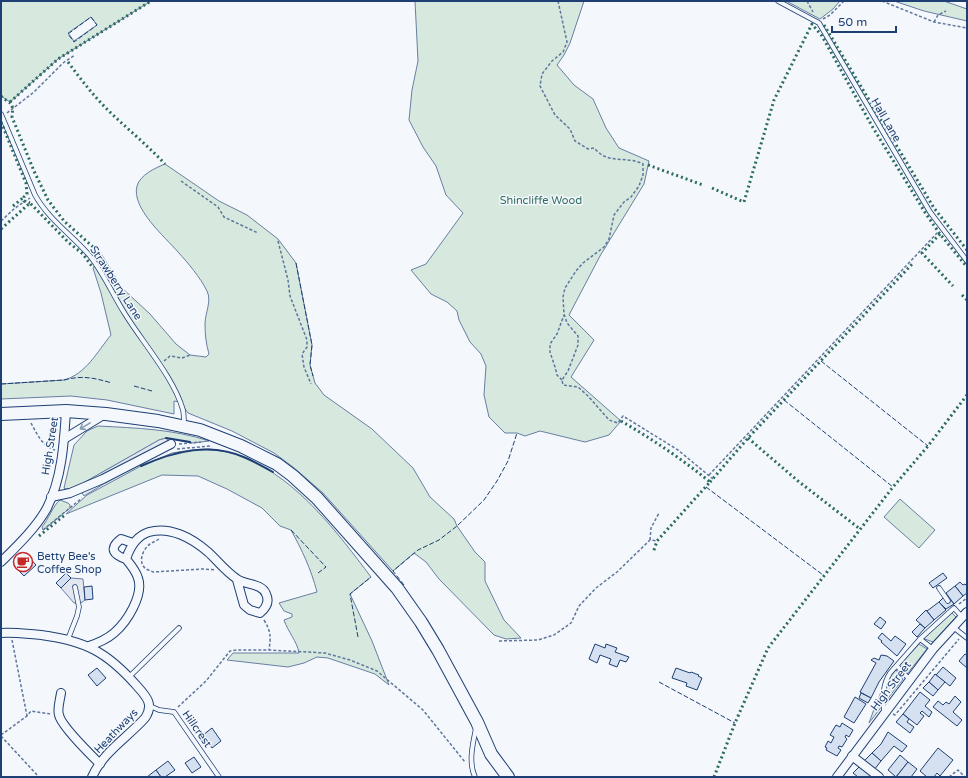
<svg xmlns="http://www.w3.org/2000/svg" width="968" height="778" viewBox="0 0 968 778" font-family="'Varela Round',sans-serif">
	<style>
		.green { fill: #d7e8df; stroke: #687fa3; fill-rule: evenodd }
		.parking { fill: #e3e8f0; stroke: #687fa3 }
		.building { fill: #d5e0f0; stroke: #1d3f73 }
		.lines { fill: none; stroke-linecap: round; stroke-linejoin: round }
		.lane-casing { stroke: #1d3f73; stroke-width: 5.5 }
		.street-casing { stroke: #1d3f73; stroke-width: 10 }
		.primary-casing { stroke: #1d3f73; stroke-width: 14 }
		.path { stroke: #5e769c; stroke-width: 1.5; stroke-dasharray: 3 2; stroke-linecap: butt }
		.lane { stroke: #f4f7fb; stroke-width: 4 }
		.street { stroke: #f4f7fb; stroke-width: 8 }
		.primary { stroke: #f4f7fb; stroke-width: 12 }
		.hedge { stroke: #2c6c60; stroke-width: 3; stroke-dasharray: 2 3; stroke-linecap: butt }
		.fence { stroke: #1d3f73; stroke-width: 1; stroke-dasharray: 5 2; stroke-linecap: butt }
		.wall { stroke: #1d3f73; stroke-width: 2 }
		.oneway { stroke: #889bb7 }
		.labels { text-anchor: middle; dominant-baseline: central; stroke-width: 3; stroke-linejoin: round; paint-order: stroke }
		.street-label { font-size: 11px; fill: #1d3f73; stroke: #f4f7fb }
		.park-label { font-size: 11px; fill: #2c6c60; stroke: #f4f7fb }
		.poi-label { font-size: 11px; fill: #1d3f73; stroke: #f4f7fb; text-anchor: start }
	</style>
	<rect width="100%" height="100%" fill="#f4f7fb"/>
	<g class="green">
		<path d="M1 1H151L58 59 10 102 1 96ZM91 17 97 25 74 41 68 33Z"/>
		<path d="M415 1H584L570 43 564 55 557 65 574 85 593 99 606 128 619 148 649 161 644 184 600 256 569 315 594 340 571 377 621 421 609 435 585 442 540 431 525 436 517 433H505L489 417 484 395 486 366 481 354 470 342 459 320 457 311 447 302 431 294 411 270 426 264 463 213 446 195 436 166 423 147 409 120 412 90 418 61Z"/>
		<path d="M786 1H840L833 9 820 19Z"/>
		<path d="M894 1H944L967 9V21L924 11Z"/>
		<path d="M165 164 219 201 247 215 278 239 296 263 312 345 310 365 315 383 324 395 372 429 413 468 430 497 454 519 457 526 475 552 485 562V581L504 620 521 638 506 639 494 635 439 579 426 562 414 553 393 571 323 493 293 467 274 453 232 431 188 413 180 402 174 401V414L107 400 71 396 1 399V384L64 380C86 374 97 352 111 335L101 293 93 268 102 255 122 288 150 314 176 344 190 355 206 357 209 354C206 344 205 334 205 324 205 313 212 301 207 291 200 277 188 263 178 252 165 237 131 208 137 186 140 175 155 168 165 164Z"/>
		<path d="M98 426C136 428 173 429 209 441L193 443 166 438 159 440 78 486 69 490 64 488 74 445 87 431Z"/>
		<path d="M210 449C222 451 235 453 246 458 299 481 337 532 371 577L350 594 372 641 389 685 375 674 328 658 317 657 304 663 288 667 227 660 233 653H299C297 641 288 632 284 620L292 617V614L284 611 279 603 317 592C311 569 302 550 291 530L280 526 262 508 227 489 198 476 162 475 66 514 87 495 141 466 172 453 191 450Z"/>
		<path d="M900 499 935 530 919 548 884 517Z"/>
		<path d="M60 500 68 503 70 505V508L43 530 42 527C48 520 54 504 60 500Z"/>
		<path d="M951 612 956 617 933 642 922 638Z"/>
		<path d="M919 644 927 649 907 674 899 666Z"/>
		<path d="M896 670 903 679 869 723C876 704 882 684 896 670Z"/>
	</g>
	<g class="parking">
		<path d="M166 438 173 447 115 477 84 496 78 486 159 440Z"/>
		<path d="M71 578 83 579 85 600 81 603H74L61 588Z"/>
	</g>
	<g class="building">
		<path d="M26 554 36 565 24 576 14 566Z"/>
		<path d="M66 573 71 578 61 588 56 583Z"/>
		<path d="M943 573 947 578 933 588 929 583Z"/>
		<path d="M960 582 963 585 965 584 967 586V593L963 596 955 586Z"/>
		<path d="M92 586 93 599 85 600 84 587Z"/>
		<path d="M955 586 963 596 954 604 946 593Z"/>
		<path d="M944 597 947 601 950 599 954 604 946 609 939 602Z"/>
		<path d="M939 602 946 610 934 620 927 611Z"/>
		<path d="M926 610 934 620 925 628 916 620Z"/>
		<path d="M880 617 886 622 881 629 874 624Z"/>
		<path d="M920 624 925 628 917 637 912 632Z"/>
		<path d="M882 633 891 641 895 636 906 644 897 656 881 642 882 641 878 638Z"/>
		<path d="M595 644 605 648 606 644 617 648 615 652 629 657 626 662 620 660 617 667 609 664 611 659 600 655 597 663 589 659Z"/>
		<path d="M965 654 967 655V668L959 661Z"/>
		<path d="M881 655 887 656 894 661 879 682 871 698 860 692 876 663 871 660 874 658 879 660Z"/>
		<path d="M943 667 956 678 950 686 936 675Z"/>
		<path d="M97 668 106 678 97 686 88 675Z"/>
		<path d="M676 668 690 673 691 672 699 675 698 676 702 678 697 690 686 686 687 683 672 678Z"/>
		<path d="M935 674 945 682 938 690 929 682Z"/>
		<path d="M929 682 938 690 933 696 923 688Z"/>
		<path d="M920 692 930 700 925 706 932 712 929 717 922 711 920 713 924 716 917 725 903 714Z"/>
		<path d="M861 693 871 698 868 703 859 698Z"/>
		<path d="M955 696 961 702 953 712 962 720 957 726 933 707 938 701 943 705 946 702 949 704Z"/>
		<path d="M855 697 866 704 854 723 844 717Z"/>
		<path d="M903 714 909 719 907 722 914 727 910 733 896 722Z"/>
		<path d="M842 723 853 730 849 737 846 735 845 737 847 739 842 747 839 746 838 748 841 750 837 756 826 750 827 748 825 747 828 741 831 743 834 737 830 735 836 725 840 727Z"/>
		<path d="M212 728 221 741 212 748 203 735Z"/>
		<path d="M888 732 907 746 902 752 894 746 881 761 872 753 881 744Z"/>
		<path d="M938 748 953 760 940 776 937 773 934 777H927L920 771Z"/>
		<path d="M872 753 881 761 874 770 864 761Z"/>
		<path d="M900 755 908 762 896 777 888 770Z"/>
		<path d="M194 757 201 767 192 773 185 763Z"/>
		<path d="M168 761 175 770 165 777H161L156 770Z"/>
		<path d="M908 762 917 769 911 777H896Z"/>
		<path d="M860 766 873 777H858L853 773Z"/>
		<path d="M156 770 161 777H147Z"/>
	</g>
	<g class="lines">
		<g class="lane-casing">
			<g id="lane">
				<path d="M778 1 819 23 930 212 967 261"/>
				<path d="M1 114 35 195C49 220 72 235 90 256 104 274 113 295 125 314 143 343 174 378 183 410 184 415 184 421 184 426"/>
				<path d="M939 588 948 601"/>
				<path d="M953 627 967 638"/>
				<path d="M68 639 77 616 79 607 75 587"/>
				<path d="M920 639 933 649"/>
				<path d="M897 666 910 680"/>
				<path d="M129 677 179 628"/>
				<path d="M150 706 159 710 174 712 219 777"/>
				<path d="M884 712C883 698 882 686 890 673L920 639 954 608 962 617"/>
				<path d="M475 777C468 762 473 743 476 728"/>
			</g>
		</g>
		<g class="street-casing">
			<g id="street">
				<path d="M64 439 105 414"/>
				<path d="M51 497 70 493 103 479 171 444"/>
				<path d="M126 559C114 555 108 549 121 539L133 543"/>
				<path d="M1 562C17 546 36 528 47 508 62 478 64 443 66 411"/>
				<path d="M1 633C14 632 27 634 41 635 86 641 107 652 137 686 147 697 154 705 145 718 127 738 103 752 92 777"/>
				<path d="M89 646C98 643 107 639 114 633 127 622 144 595 138 578 136 571 131 565 126 559 130 547 136 536 149 532 170 526 192 538 208 552 217 560 226 572 237 579 245 585 262 583 266 594 270 602 266 608 260 613L250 610 244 605 237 580"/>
				<path d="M61 693C60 700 57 709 59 715 61 726 91 755 100 764"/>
				<path d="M852 756 879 777"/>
				<path d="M837 777 933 649 967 612"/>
			</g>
		</g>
		<g class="primary-casing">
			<path id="primary" d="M1 414 66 411 106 414 158 421 200 430 241 446 277 464 293 476 317 498 397 588 421 622 438 650 477 722 491 754 508 777"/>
		</g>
		<g class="path">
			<path d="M558 1 567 42 563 52 552 61 542 74 540 86 555 115 570 129 575 141 588 149 594 148C596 150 599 153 602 155 614 162 630 157 643 164V175L639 186 631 197 624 202 614 215 609 239 604 247 583 263 576 271 565 288 563 297 564 314 567 323 578 336V345L568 371 562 380 563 385 578 387 588 396 609 420 618 423 623 416 678 450 713 479"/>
			<path d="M807 1 813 12"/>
			<path d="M882 1 934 22 967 28"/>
			<path d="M823 19 830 15 844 1"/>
			<path d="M934 22 938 15 946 11"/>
			<path d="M7 113 34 92 63 63 75 55"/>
			<path d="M181 181 218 207 224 217 258 233"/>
			<path d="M1 221 15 208 30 198"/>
			<path d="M278 241 288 280 290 296 307 340V347L302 354 304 367 311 384"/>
			<path d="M164 361 170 356 182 358 190 355"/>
			<path d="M562 380 557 375 555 367 550 352V344L557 334 564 315"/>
			<path d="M31 423C37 434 42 446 55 450"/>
			<path d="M179 444 201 442"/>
			<path d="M177 449 211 446"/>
			<path d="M709 475 938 232"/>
			<path d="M43 530 82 498"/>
			<path d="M159 539C156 541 153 542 150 544 144 548 138 560 144 567 146 570 150 570 153 572L203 569 216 570"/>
			<path d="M650 540 651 528 659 513"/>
			<path d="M959 604 967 598"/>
			<path d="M264 620C271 632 271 636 269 650"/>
			<path d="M12 640 27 716"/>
			<path d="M499 641 538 640 554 635 571 623 579 606 596 588 617 572 650 540 657 541"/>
			<path d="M178 707 206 681 230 651 237 650H269L325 653 350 660 377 671 423 710 465 762"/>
			<path d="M893 714 895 715 959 639"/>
			<path d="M1 735 27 716 31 711 51 714"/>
			<path d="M1 736 39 777"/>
			<path d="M949 777 958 770 965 777"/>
		</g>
		<use href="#lane" class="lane"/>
		<use href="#street" class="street"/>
		<use href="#primary" class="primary"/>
		<g class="hedge">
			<path d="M824 25 934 208 967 250"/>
			<path d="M68 62C82 81 96 99 113 115 130 131 148 146 165 164"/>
			<path d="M1 96C10 105 14 100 12 117L34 171 48 200 64 221 102 255"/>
			<path d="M10 102 58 59 151 1"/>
			<path d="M1 122 26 183 27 194 24 197V201L30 203"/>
			<path d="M648 165 703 185"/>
			<path d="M712 188 744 202 774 100 812 24 822 36 872 126 926 214 940 234 967 267"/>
			<path d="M13 206 24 197"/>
			<path d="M1 229 30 203 68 242 83 254 93 268"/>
			<path d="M940 234 922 253 953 286"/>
			<path d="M962 295 967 300"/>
			<path d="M621 421C652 439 682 459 710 482L657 541 653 553"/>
			<path d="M748 438 798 481 860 529"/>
			<path d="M710 482 748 438 914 262"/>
			<path d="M39 536 66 514"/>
			<path d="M714 777 735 723 768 648 893 487 928 446 967 395"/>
		</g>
		<g class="fence">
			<path d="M91 17 97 25 74 42 68 34Z"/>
			<path d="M296 263 312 345 310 365 313 376"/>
			<path d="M821 361 928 446"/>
			<path d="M1 384 64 380C83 375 94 378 112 383"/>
			<path d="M134 386 152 391"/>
			<path d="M784 400 893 487"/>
			<path d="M706 487 823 575"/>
			<path d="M291 530 326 567 318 573"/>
			<path d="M404 585 393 571 418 550 439 540 457 526 484 500 497 481 508 461 517 433"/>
			<path d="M358 637 350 594 371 577"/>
			<path d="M659 682 735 723"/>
		</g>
		<g class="wall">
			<path d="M166 438 190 442"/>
			<path d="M141 466C175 451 211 442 246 458 255 462 264 467 273 472"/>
		</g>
	</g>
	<defs><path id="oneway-shaft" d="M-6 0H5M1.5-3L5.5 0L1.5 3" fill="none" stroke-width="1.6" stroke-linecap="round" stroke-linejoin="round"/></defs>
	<use class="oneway" href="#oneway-shaft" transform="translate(85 426) rotate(149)"/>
	<defs>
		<g id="cafe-ring" transform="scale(1)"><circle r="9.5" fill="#f4f7fb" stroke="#c62828" stroke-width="1.5"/><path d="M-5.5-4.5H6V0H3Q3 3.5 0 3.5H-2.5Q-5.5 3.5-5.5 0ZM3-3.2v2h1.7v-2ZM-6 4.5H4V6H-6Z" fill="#c62828"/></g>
	</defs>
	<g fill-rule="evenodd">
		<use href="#cafe-ring" x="23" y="562"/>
	</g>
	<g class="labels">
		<g class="street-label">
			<text transform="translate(886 120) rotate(60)">Hall Lane</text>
			<text transform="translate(116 283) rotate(57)">Strawberry Lane</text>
			<text transform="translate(50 446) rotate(-81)">High Street</text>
			<text transform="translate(891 686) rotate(-53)">High Street</text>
			<text transform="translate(197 729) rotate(55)">Hillcrest</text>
			<text transform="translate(116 731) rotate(-46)">Heathways</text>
		</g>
		<g class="park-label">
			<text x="541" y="200">Shincliffe Wood</text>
		</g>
		<g class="poi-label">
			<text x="37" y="556">Betty Bee's<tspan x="37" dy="13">Coffee Shop</tspan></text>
		</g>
	</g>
	<rect width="968" height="778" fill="none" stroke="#1d3f73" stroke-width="4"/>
	<path d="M832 26v6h64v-6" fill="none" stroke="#1d3f73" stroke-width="2"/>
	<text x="838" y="26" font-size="12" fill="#1d3f73" stroke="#f4f7fb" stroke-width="3" paint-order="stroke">50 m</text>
</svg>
